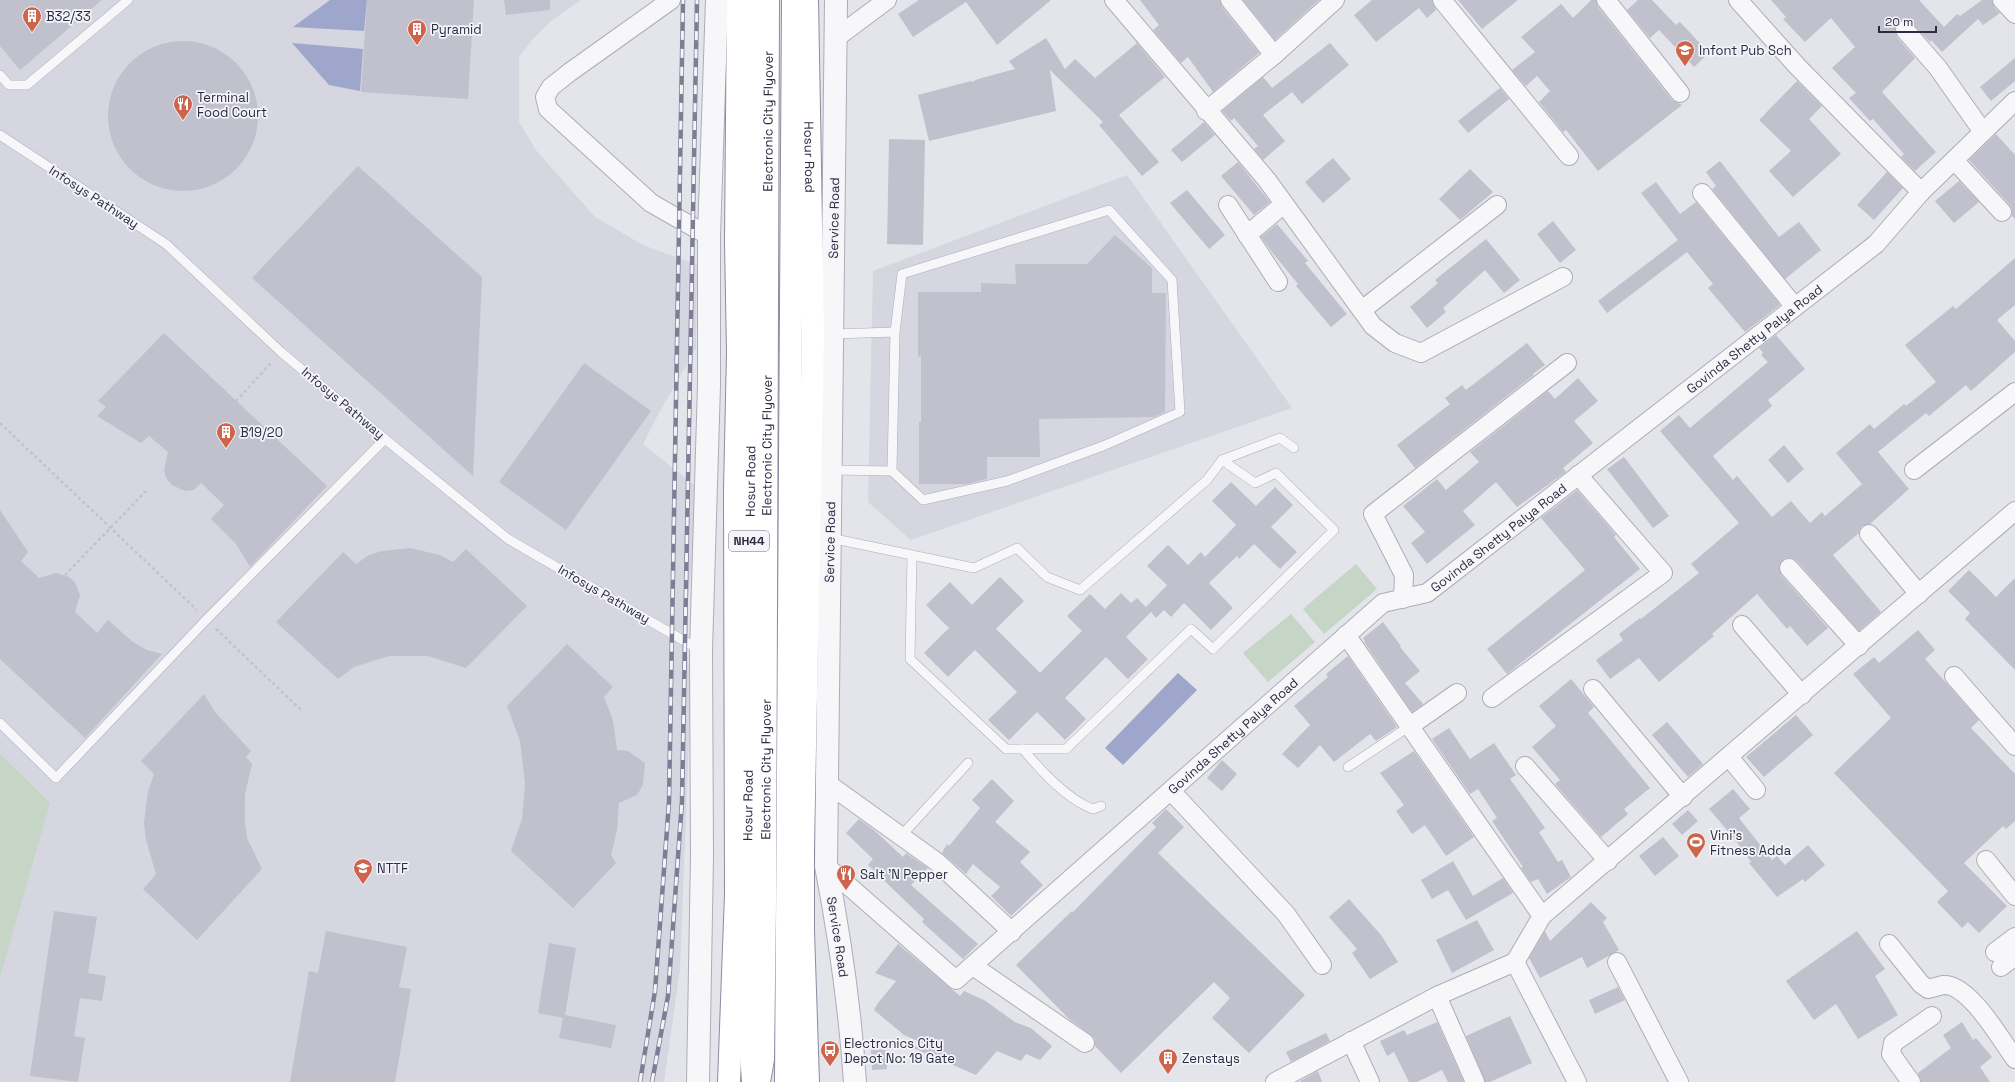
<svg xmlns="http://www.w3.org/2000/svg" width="2015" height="1082" viewBox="0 0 2015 1082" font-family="'Space Grotesk',sans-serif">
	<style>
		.built { fill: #d6d6e0 }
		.green { fill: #c5d5c6 }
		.water { fill: #9fa6cb }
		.building { fill: #c1c1ce }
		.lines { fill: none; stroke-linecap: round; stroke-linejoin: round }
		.service-casing { stroke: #acadb9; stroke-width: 10 }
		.minor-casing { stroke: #acadb9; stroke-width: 20 }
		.tertiary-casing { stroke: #acadb9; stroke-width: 24 }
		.trunk-casing { stroke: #8b8ca2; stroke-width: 24 }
		.motorway-casing { stroke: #8b8ca2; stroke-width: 24 }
		.path { stroke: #c2c2cb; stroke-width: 2.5; stroke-dasharray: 3 3; stroke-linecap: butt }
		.service { stroke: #f7f7fa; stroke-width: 9 }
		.minor { stroke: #f7f7fa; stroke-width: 18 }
		.tertiary { stroke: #f7f7fa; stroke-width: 22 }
		.trunk { stroke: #fff; stroke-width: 22 }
		.motorway { stroke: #fff; stroke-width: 22 }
		.rail-casing { stroke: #7d7e95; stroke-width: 4.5 }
		.rail { stroke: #f4f4f9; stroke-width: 3; stroke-dasharray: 9; stroke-linecap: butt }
		.labels { text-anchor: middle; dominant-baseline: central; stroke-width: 3.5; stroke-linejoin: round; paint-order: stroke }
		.shield { fill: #f4f4f9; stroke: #67687a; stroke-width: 1 }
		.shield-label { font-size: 12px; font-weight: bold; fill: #2b2c44 }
		.poi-label { font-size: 13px; fill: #2b2c44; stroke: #f4f4f9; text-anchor: start }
		.street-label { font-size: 13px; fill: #2b2c44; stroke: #f4f4f9 }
	</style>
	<rect width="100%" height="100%" fill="#e4e4eb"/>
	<g class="built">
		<path d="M0 0H581L551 21 532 40 519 57V122L536 150 595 217 643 245 697 265 696 348 660 411 643 444 699 489 685 630 691 688 680 969 664 1082H0Z"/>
		<path d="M1127 175 1292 408 911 540 868 502 873 271Z"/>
	</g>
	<g class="green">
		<path d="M1356 564 1377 589 1324 634 1303 609Z"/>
		<path d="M1291 614 1315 642 1268 682 1243 653Z"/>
		<path d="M0 754 50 803 0 977Z"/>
	</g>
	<g class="water">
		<path d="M330 0H367L364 31 293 27Z"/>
		<path d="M292 43 363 49 360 91 329 85Z"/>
		<path d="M1178 673 1197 690 1123 765 1105 748Z"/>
	</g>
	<g class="building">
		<path d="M0 0H102L20 70 0 46Z"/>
		<path d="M367 0H474L468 99 361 92Z"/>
		<path d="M504 0H550V10L506 15Z"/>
		<path d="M919 0H1051L997 45 966 2 913 37 898 14Z"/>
		<path d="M1140 0H1220L1222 7 1259 53 1213 92 1188 57 1181 63 1153 30 1159 25Z"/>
		<path d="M1243 0H1319L1275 40Z"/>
		<path d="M1372 0H1432L1436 10 1427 18 1419 8 1376 42 1354 15Z"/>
		<path d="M1458 0H1518L1482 29Z"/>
		<path d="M1591 0H1596L1598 7 1672 100 1682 105 1598 171 1566 130 1563 132 1539 102 1550 91 1537 76 1526 86 1512 70 1535 52 1521 37 1561 4 1573 18Z"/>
		<path d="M1638 0H1652L1676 25 1680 22 1709 53 1694 67 1659 30 1650 38 1627 10Z"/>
		<path d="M1771 0H1919L1944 27 1957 14 1960 16 1982 0H1992L1994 7 2000 13 1983 25 1978 19 1942 52 1931 40 1930 42 1909 20H1903L1895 26 1897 37 1915 58 1882 92 1936 152 1915 171 1901 157 1904 154 1873 119 1870 121 1849 98 1856 93 1832 68 1855 47 1831 18 1805 42 1783 19 1786 17Z"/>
		<path d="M1046 38 1065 69 1075 59 1095 78 1137 43 1165 77 1119 115 1159 162 1142 176 1099 125 1103 122 1050 70 1056 111 929 141 918 95 971 81 972 82 978 79 1015 69 1009 61Z"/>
		<circle cx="183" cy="116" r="75"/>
		<path d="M1330 43 1349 65 1302 104 1292 92 1263 115 1285 141 1263 160 1254 149 1258 146 1234 118 1231 121 1222 111 1263 77 1272 88Z"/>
		<path d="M2015 58V81L1991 101 1980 87Z"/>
		<path d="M1797 81 1822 106 1809 119 1841 154 1793 197 1769 171 1791 151 1759 120Z"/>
		<path d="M1500 88 1509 99 1468 133 1458 121Z"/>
		<path d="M1204 122 1215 135 1182 162 1171 150Z"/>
		<path d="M1996 134 2015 155V219L2012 216V210L2010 205 1969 160Z"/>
		<path d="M889 139 925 140 923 245 887 244Z"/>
		<path d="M1333 158 1351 179 1323 203 1305 182Z"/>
		<path d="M1720 161 1779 237 1799 222 1821 250 1785 279 1712 189 1716 186 1706 172Z"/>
		<path d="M1238 162 1270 202 1254 215 1221 176Z"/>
		<path d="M358 166 482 277 473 476 252 278Z"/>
		<path d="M1470 169 1493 192 1460 220 1439 199Z"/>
		<path d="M1887 172 1903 188 1874 220 1857 205Z"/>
		<path d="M1959 181 1979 202 1954 223 1935 201Z"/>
		<path d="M1656 182 1680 214 1696 202 1780 305 1745 332 1708 288 1713 284 1687 252 1607 313 1598 301 1678 240 1641 193Z"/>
		<path d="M1187 190 1225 235 1209 249 1170 203Z"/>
		<path d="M1553 221 1576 250 1560 263 1537 234Z"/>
		<path d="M1277 224 1308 261 1305 263 1347 314 1331 327 1296 286 1298 284 1271 251 1261 237Z"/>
		<path d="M1115 235 1152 268V293H1166L1165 412 1154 417 1039 419 1040 457H987V479L967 484H919V422H921V356L918 357V292H981V283L1016 284 1015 264H1087Z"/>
		<path d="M1486 239 1520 280 1504 293 1485 270 1443 308 1446 312 1427 328 1410 307 1438 283 1435 280Z"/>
		<path d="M2015 258V305L1997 320 2015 341V352L1971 391 1966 385 1929 416 1926 413 1878 452 1909 489 1870 524 1862 526 1859 533 1833 555 1881 612 1859 631 1797 561 1792 558H1786L1779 565 1781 575 1828 628 1807 646 1790 626 1787 629 1757 594 1712 634 1714 636 1659 682 1639 658 1610 679 1596 660 1623 640 1619 634 1640 618 1641 619 1699 573 1691 564 1739 523 1660 431 1679 415 1690 428 1768 362 1761 355 1763 353 1759 348 1776 335 1805 369 1768 400 1772 406 1713 456 1733 480 1737 476 1772 517 1791 501 1810 523 1822 512 1825 516 1862 484 1836 453 1870 424 1874 429 1904 404 1906 406 1936 382 1905 345 1953 306 1956 309Z"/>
		<path d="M164 333 327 486 250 567 236 544 211 519 224 505 201 483 194 490 185 491 172 485 166 478 164 470 168 452 149 436 141 443 97 416 106 407 98 401Z"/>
		<path d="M1527 343 1545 365 1533 374 1534 375 1415 468 1397 445 1450 404 1445 398 1462 385 1466 390Z"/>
		<path d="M584 363 651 411 566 530 499 482Z"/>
		<path d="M1578 378 1598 401 1574 421 1593 443 1563 468 1566 472 1517 507 1496 482 1463 511 1475 525 1427 564 1411 543 1425 532 1403 506 1437 479 1446 490 1479 462 1470 452 1548 391 1555 399Z"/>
		<path d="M1784 445 1804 469 1788 483 1768 460Z"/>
		<path d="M1624 457 1669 516 1653 528 1607 469Z"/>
		<path d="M1231 482 1256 506 1275 487 1293 505 1271 527 1297 552 1280 569 1254 544 1239 559 1237 556 1209 583 1233 608 1211 630 1184 603 1171 617 1164 610 1156 618 1151 612 1126 637 1148 659 1128 679 1106 657 1065 698 1086 719 1065 740 1037 712 1009 740 988 720 1017 692 975 650 948 677 924 653 949 628 926 605 950 582 972 605 1000 577 1024 601 996 629 1040 673 1082 631 1067 616 1090 594 1105 609 1121 593 1131 603 1137 598 1146 607 1167 585 1147 566 1168 545 1188 565 1201 552 1205 557 1236 525 1212 501Z"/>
		<path d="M1577 490 1616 535 1614 537 1640 569 1507 674 1487 649 1585 570 1541 518Z"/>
		<path d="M0 510 28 552 21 561 39 578 56 573 69 577 75 582 80 595 75 612 97 633 108 620 133 642 147 650 162 654 85 738 0 659Z"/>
		<path d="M410 548 440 555 453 562 466 549 527 606 466 668 428 656H389L354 667 338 679 276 622 343 552 356 564 369 555 382 551Z"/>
		<path d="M1969 570 1996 597 2015 578V670L1965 619 1970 613 1948 591Z"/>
		<path d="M1383 622 1401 646 1400 647 1420 671 1405 683 1423 704 1412 712 1364 642 1365 641 1363 638Z"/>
		<path d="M1918 630 1935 650 1925 659 1979 720 1971 728 2015 774V821L2006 829 2003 826 1964 863 2007 906 1979 933 1968 922 1962 928 1937 902 1948 891 1834 773 1891 718 1853 674 1874 657 1879 663Z"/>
		<path d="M567 644 613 687 604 697 613 720 617 750 628 751 645 763 643 785 637 795 619 803 617 830 611 855 616 863 573 908 511 851 522 819 525 784 520 741 507 706Z"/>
		<path d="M1348 656 1397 727 1376 741 1370 734 1334 762 1320 745 1298 768 1282 754 1310 725 1294 706 1328 677 1326 674Z"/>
		<path d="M1571 679 1594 707 1588 713 1650 788 1624 809 1628 814 1601 837 1555 784 1560 780 1532 747 1556 726 1539 706Z"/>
		<path d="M204 694 215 712 251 751 246 757 252 764 245 794V823L247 838 262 869 197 940 143 889 156 874 146 840 144 823 148 791 154 774 141 761Z"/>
		<path d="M1796 715 1813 735 1764 777 1746 757Z"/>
		<path d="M1667 722 1703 764 1688 777 1652 735Z"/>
		<path d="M1449 728 1470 759 1494 743 1516 775 1510 779 1545 828 1539 832 1558 862 1562 860 1571 877 1547 894 1538 879 1531 882 1521 868 1523 867 1492 821 1497 818 1478 789 1470 794 1432 739Z"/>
		<path d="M1414 751 1474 837 1446 856 1425 825 1412 834 1396 811 1404 805 1380 773Z"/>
		<path d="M1222 760 1237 774 1222 791 1207 778Z"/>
		<path d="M992 779 1014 801 995 822 1030 852 1020 862 1043 885 1011 916 991 896 1000 887 973 864 966 874 942 853 947 844 949 846 980 808 972 800Z"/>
		<path d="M1733 789 1750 809 1739 818 1772 860 1777 856 1785 865 1808 845 1825 865 1805 882 1803 879 1777 897 1749 863 1751 862 1733 837 1709 809Z"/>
		<path d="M1166 809 1184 827 1158 853 1305 995 1249 1053 1212 1018 1230 998 1214 982 1121 1073 1095 1046V1039L1091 1035 1069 1019 1016 965 1072 911 1073 912 1156 827 1152 823Z"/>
		<path d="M1688 810 1698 821 1682 835 1672 824Z"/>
		<path d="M859 819 874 830 903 857 906 853 928 868 911 885 978 944 963 959 922 922 924 919 868 865 873 859 846 833Z"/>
		<path d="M1663 837 1679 856 1655 876 1639 856Z"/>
		<path d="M1453 861 1473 896 1503 878 1513 893 1466 920 1448 890 1432 899 1421 880Z"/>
		<path d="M1349 899 1381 935 1398 962 1370 979 1352 953 1357 949 1329 917Z"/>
		<path d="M1591 902 1607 918 1603 922 1619 950 1587 968 1582 957 1540 978 1529 958 1545 931 1550 941Z"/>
		<path d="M54 911 97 917 88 973 106 976 102 1001 80 998 74 1036 85 1038 78 1082 30 1076Z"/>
		<path d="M1477 920 1494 950 1452 973 1436 940Z"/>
		<path d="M326 931 407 947 399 987 411 989 395 1082H290L309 971 318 973Z"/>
		<path d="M1857 931 1885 969 1875 976 1898 1015 1858 1039 1836 1004 1814 1020 1786 981Z"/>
		<path d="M549 943 576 948 565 1015 616 1025 611 1048 559 1038 563 1018 538 1013Z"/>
		<path d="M898 944 960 996 964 991 984 1000 1015 1022 1031 1028 1052 1046 1040 1060 1026 1054 1021 1061 997 1051 976 1075 911 1047 929 1046 904 1035 874 1010 878 1003 896 981 875 973Z"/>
		<path d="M1618 987 1625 1000 1595 1014 1589 1000Z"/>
		<path d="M1510 1016 1532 1063 1490 1082H1485L1466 1036Z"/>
		<path d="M1437 1022 1464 1082H1448L1442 1070 1417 1082H1409L1394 1052 1387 1056 1380 1041 1404 1030 1407 1035Z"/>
		<path d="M1962 1022 1973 1040 1976 1038 1992 1057 1980 1067 1990 1082H1921L1918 1073 1951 1048 1943 1035Z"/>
		<path d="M1326 1033 1330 1041 1291 1062 1286 1052Z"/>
		<path d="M885 1049 887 1069 872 1070 871 1050Z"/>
		<path d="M1318 1071 1322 1082H1301L1300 1081Z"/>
	</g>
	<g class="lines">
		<g class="service-casing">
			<g id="service">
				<path d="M0 75 9 85H27L128 0"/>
				<path d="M0 135 166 244 281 352 385 439 508 539 700 650"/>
				<path d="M1109 210 1172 280 1180 412 1103 446 1007 481 923 500 892 471 895 332 902 274Z"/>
				<path d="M833 334 895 332"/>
				<path d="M831 470 892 471"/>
				<path d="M830 538 974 568 1017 548 1047 577 1080 590 1207 480 1222 460 1280 438 1294 448"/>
				<path d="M912 555 910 659 1006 749H1066L1191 629 1213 649 1334 530 1276 473 1255 483 1222 460"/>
				<path d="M0 723 56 778 206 620 385 439"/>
				<path d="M1023 749C1040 770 1068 800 1093 809L1101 806"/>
				<path d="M1348 767 1410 726"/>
				<path d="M901 836 968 763"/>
			</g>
		</g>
		<g class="minor-casing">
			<g id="minor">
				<path d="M671 0 570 72 551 87 545 97 548 109 651 203 709 236"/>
				<path d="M1114 0 1267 180 1373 326 1395 343 1421 353 1563 277"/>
				<path d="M1230 0 1274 55"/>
				<path d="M1442 0 1569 156"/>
				<path d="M1606 0 1680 93"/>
				<path d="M1738 0 1797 66 1921 192"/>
				<path d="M2002 0 2015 14"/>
				<path d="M1905 30 1938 68 1983 132"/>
				<path d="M836 38 887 0"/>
				<path d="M1206 111 1274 55 1335 0"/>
				<path d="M1954 160 2002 212"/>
				<path d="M1702 193 1795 307"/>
				<path d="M1228 205 1278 282"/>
				<path d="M1247 235 1284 204"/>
				<path d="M1362 310 1497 205"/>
				<path d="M1914 470 2015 392"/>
				<path d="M1869 534 1919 594"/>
				<path d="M1789 568 1859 646"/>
				<path d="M1403 599 1404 575 1373 514 1567 363"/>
				<path d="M1742 625 1802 695"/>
				<path d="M1346 635 1542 916"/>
				<path d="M1954 676 2015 746"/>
				<path d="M1593 689 1683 797"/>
				<path d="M1492 698 1663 573 1578 475"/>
				<path d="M1410 726 1457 693"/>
				<path d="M1729 757 1756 790"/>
				<path d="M1525 766 1608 861"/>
				<path d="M827 783 937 862 1012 932"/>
				<path d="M1171 791 1286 914 1322 965"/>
				<path d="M1986 860 2015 896"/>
				<path id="s1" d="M826 866 956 980 1383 603 1427 593 1876 244 1921 192 2015 101"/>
				<path d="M1889 944 1921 984 1928 989C1933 988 1939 986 1943 985 1969 983 2001 1040 2015 1059"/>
				<path d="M1995 952 2015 937"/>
				<path d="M1515 962 1577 1082"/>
				<path d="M1617 962 1679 1082"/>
				<path d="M973 966 1085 1043"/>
				<path d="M2001 967 2015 956"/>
				<path d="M1437 996 1475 1082"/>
				<path d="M1351 1041 1370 1082"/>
				<path d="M1275 1082 1437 996 1515 962 1542 916 2015 511"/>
				<path d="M1911 1082 1891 1054 1893 1043 1932 1016"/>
			</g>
		</g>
		<g class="tertiary-casing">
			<g id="tertiary">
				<path id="s2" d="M836 0 826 866C840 938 850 1009 855 1082"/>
				<path d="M698 1082 702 856 701 650 709 385V236L717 0"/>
			</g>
		</g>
		<g class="trunk-casing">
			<g id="trunk">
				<path id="s3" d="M807 0 813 336 803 849V931L808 1082"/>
				<path id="s4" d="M753 1082 746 982 754 0"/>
			</g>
		</g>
		<g class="motorway-casing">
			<g id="motorway">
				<path d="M729 1082 736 894 735 490 738 352 736 242 738 0"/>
				<path id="s5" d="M759 1082 763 1059 765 906 768 0"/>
				<path d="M786 1082 793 0"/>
			</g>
		</g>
		<g class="path">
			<path d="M236 401 272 362"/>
			<path d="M0 423 197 610"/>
			<path d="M65 575 148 489"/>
			<path d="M216 629 301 710"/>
		</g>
		<use href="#service" class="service"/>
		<use href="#minor" class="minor"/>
		<use href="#tertiary" class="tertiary"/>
		<use href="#trunk" class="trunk"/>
		<use href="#motorway" class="motorway"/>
		<g class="rail-casing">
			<g id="rail">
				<path d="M640 1082 655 991 669 802 683 0"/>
				<path d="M652 1082 668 996 682 801 697 0"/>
			</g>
		</g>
		<use href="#rail" class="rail"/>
	</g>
	<defs>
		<g id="building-pin" transform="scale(1)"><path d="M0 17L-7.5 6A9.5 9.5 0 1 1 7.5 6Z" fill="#ce644b" stroke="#f4f4f9"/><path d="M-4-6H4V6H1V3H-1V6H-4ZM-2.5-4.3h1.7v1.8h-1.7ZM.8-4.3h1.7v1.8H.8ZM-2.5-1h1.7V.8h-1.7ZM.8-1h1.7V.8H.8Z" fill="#fff"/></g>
		<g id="school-pin" transform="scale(1)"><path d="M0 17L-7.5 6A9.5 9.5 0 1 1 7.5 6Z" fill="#ce644b" stroke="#f4f4f9"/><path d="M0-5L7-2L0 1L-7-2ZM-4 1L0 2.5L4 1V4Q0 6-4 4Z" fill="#fff"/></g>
		<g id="restaurant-pin" transform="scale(1)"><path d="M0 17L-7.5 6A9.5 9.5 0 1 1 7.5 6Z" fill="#ce644b" stroke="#f4f4f9"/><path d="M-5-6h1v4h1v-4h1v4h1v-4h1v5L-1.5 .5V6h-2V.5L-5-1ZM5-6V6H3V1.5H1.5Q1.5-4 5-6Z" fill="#fff"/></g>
		<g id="stadium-pin" transform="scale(1)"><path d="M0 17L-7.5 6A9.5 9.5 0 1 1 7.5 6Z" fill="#ce644b" stroke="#f4f4f9"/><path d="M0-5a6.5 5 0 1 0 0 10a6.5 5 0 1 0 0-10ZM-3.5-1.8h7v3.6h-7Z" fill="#fff"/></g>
		<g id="university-pin" transform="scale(1)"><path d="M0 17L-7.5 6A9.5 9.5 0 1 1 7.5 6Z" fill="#ce644b" stroke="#f4f4f9"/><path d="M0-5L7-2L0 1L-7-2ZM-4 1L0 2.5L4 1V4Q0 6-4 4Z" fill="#fff"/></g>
		<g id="bus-pin" transform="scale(1)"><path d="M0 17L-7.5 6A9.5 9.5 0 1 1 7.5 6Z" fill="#ce644b" stroke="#f4f4f9"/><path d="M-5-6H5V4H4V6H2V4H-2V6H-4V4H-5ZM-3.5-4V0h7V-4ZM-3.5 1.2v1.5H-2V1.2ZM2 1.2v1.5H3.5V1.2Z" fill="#fff"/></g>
	</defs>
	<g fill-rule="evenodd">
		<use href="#building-pin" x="32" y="16"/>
		<use href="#building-pin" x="417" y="29"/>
		<use href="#school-pin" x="1685" y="50"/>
		<use href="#restaurant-pin" x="183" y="104"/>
		<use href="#building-pin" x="226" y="432"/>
		<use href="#stadium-pin" x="1696" y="842"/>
		<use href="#university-pin" x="363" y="868"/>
		<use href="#restaurant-pin" x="846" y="874"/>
		<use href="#bus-pin" x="830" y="1050"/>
		<use href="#building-pin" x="1168" y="1058"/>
	</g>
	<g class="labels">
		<rect class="shield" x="729" y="531" width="40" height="20" rx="3"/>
		<g class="shield-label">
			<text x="749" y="541">NH44</text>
		</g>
		<g class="poi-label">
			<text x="46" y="16">B32/33</text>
			<text x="431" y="29">Pyramid</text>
			<text x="1699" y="50">Infont Pub Sch</text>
			<text x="197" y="97">Terminal<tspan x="197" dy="15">Food Court</tspan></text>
			<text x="240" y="432">B19/20</text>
			<text x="1710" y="835">Vini's<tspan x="1710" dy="15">Fitness Adda</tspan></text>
			<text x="377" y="868">NTTF</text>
			<text x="860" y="874">Salt 'N Pepper</text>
			<text x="844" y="1043">Electronics City<tspan x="844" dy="15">Depot No: 19 Gate</tspan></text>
			<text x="1182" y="1058">Zenstays</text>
		</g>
		<g class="street-label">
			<text stroke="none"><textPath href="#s5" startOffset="961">Electronic City Flyover</textPath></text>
			<text stroke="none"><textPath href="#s3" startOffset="157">Hosur Road</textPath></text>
			<text transform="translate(94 197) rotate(33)">Infosys Pathway</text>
			<text transform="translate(834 218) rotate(-89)">Service Road</text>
			<text stroke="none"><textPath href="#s1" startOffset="1202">Govinda Shetty Palya Road</textPath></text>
			<text transform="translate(343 403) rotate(40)">Infosys Pathway</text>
			<text stroke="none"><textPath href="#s5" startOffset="637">Electronic City Flyover</textPath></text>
			<text stroke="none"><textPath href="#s4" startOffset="601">Hosur Road</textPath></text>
			<text stroke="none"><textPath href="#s1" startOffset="878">Govinda Shetty Palya Road</textPath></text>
			<text transform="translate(830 542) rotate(-89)">Service Road</text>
			<text transform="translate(604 594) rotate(30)">Infosys Pathway</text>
			<text stroke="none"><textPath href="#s1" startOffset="542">Govinda Shetty Palya Road</textPath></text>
			<text stroke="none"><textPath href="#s5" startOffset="313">Electronic City Flyover</textPath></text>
			<text stroke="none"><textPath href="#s4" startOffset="277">Hosur Road</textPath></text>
			<text stroke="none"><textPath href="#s2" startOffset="938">Service Road</textPath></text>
		</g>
	</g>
	<path d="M1879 26v6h57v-6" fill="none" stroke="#2b2c44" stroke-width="2"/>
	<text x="1885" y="26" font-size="12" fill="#2b2c44" stroke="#f4f4f9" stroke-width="3" paint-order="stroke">20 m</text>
</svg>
